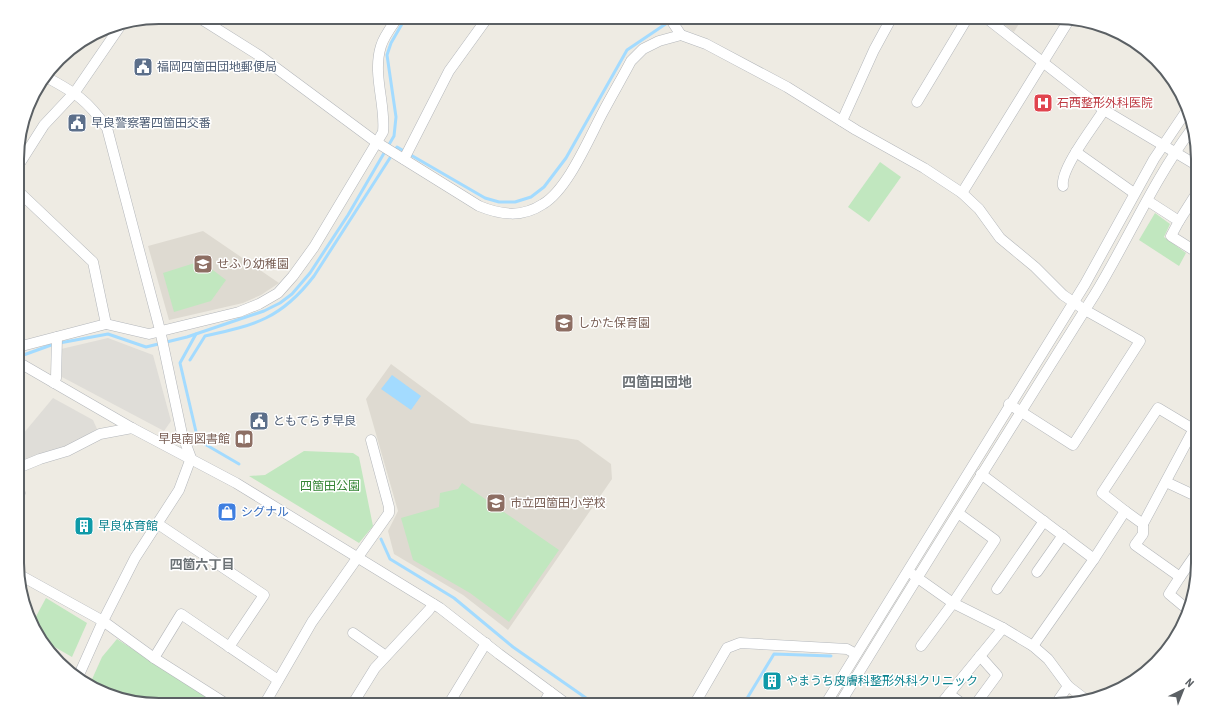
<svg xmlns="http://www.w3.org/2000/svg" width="1215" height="722" viewBox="0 0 1215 722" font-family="'Roboto Condensed','Noto Sans JP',sans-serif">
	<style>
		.industrial { fill: #dfddd8 }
		.education { fill: #dedad1 }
		.green { fill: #c1e7bf }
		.water { fill: #a3dbff }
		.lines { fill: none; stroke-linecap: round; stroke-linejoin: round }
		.stream { stroke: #a3dbff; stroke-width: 3 }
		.minor-casing { stroke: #b4b7bb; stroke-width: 11 }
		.minor { stroke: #fff; stroke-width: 10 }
		.labels { text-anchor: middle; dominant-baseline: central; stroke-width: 3; stroke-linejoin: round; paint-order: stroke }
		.service-label { font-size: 12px; fill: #4e5e75; stroke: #fff; text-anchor: start }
		.health-label { font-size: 12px; fill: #be3a42; stroke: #fff; text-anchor: start }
		.education-label { font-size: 12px; fill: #785e54; stroke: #fff; text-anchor: start }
		.park-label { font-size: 12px; fill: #338433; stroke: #fff }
		.shop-label { font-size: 12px; fill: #366cbe; stroke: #fff; text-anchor: start }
		.culture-label { font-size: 12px; fill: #0d838f; stroke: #fff; text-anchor: start }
		.neighbourhood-label { font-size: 13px; font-weight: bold; fill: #6c7276; stroke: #fff }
		.quarter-label { font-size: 14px; font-weight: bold; fill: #6c7276; stroke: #fff }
		.rim { fill: none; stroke: #5b6064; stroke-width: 2 }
	</style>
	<rect width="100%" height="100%" fill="#eeebe3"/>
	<g class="industrial">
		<path d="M108 338 153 355 171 421 164 431 62 377 61 349Z"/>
		<path d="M53 398 93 420 97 429 66 447 18 465V440Z"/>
	</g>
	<g class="education">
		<path d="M994 17H1023L1014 32Z"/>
		<path d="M203 231 279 283 261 295 243 303 169 320 148 246Z"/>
		<path d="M391 364 471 423 578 440 611 464 612 479 508 630 463 595 394 554 388 531 398 511 366 399Z"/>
	</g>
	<g class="green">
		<path d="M880 162 901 177 869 222 848 207Z"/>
		<path d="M1155 213 1170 224 1164 237 1186 253 1179 266 1139 240Z"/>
		<path d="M201 261 226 280 211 301 174 312 163 273Z"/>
		<path d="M304 451 353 453 359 457 373 526 359 543 249 476 265 475Z"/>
		<path d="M462 483 559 550 509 622 470 593 413 560 401 518 439 507 440 493 458 489Z"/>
		<path d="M46 598 87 623 72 657 39 638 33 622Z"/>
		<path d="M117 639 219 705H159L89 686 102 657Z"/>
	</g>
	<path class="water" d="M392 375 421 396 411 410 381 389Z"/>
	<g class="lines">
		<g class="stream">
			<path d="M196 334 180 363 197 436 203 443 239 464"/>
			<path d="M18 357 54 344 108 334 146 347 187 337 264 311 280 303 292 294 310 273 348 215 394 136 396 117 387 55 391 43 406 17"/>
			<path d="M190 360 205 336C255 325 281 319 314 276L397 147 485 198 499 202H515L531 197 544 187 566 158 627 50 676 17"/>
			<path d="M381 539 390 559 454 598 513 647 596 705"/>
			<path d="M743 705 774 654 831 656"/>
		</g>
		<g class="minor-casing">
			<g id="minor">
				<path d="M198 17 260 56 376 142 479 206C501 215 522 218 543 204 568 189 589 138 603 112 612 95 622 78 631 61L643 49 659 41 681 35 706 44 787 87 856 130 924 168 962 193 979 209 1000 238 1035 267 1063 295 1085 310 1140 341 1073 445 1009 404"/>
				<path d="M669 17 681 35"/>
				<path d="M985 17 1104 110 1198 166"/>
				<path d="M46 77C76 93 87 100 107 128L160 330 182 434 191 458 179 490 135 558 103 621 78 677"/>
				<path d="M917 102 968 17"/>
				<path d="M842 121 874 50 892 17"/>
				<path d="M1076 152 1134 193"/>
				<path d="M404 159 449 71 488 17"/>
				<path d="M18 166 44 125 75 92 121 25"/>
				<path d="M1063 186C1060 169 1094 126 1104 110"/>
				<path d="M18 191 93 262 106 324 149 334 239 312 259 304 278 293 293 276 314 247 383 132C386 105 372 74 381 46 384 36 392 26 398 17"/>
				<path d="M962 193 1069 20"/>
				<path d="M1148 201 1179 221 1171 236 1198 253"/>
				<path d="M1179 221 1198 191"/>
				<path d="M18 347 106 324"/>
				<path d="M18 362 132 428 236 483 440 608 499 654 568 705"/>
				<path d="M54 383 56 378 57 337"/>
				<path d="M18 468 40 459 67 451 100 434 132 428"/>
				<path d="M981 474 1094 559 1033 646"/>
				<path d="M1166 482 1198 497"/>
				<path d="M18 496 20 493"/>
				<path d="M1125 511 1143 524 1198 421"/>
				<path d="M158 524 264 595 229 647"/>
				<path d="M1143 524V534L1135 545 1180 577 1169 594 1187 609"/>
				<path d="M1094 559 1125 511 1102 493 1158 408 1193 429"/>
				<path d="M1037 572 1063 535"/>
				<path d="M18 574 103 621 154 658 228 705"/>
				<path d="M912 574 953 603 1003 628 1033 646 1048 659 1068 686 1085 699"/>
				<path d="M1180 577 1198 551"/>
				<path d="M997 589 1044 521"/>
				<path d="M353 633 386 656"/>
				<path d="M921 646 953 603 995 540 958 513"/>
				<path d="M154 658 181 614 278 680"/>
				<path d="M949 694 964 705"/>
				<path d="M264 705 312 622 389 513V507L371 440"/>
				<path d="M352 705 375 668 429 610 433 604"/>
				<path d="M448 705 486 643"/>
				<path d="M543 705 550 692"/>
				<path d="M694 705 727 648 740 643 847 649 856 654"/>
				<path d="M825 705 1085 284 1154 159 1185 113"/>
				<path d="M839 705C923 567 1009 431 1095 294 1128 240 1153 181 1191 130"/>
				<path d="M940 705 1003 628"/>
				<path d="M975 705 997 675 980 656"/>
				<path d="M1055 705 1068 686"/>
			</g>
		</g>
		<use href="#minor" class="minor"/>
	</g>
	<defs>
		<g id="civic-square" transform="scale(1)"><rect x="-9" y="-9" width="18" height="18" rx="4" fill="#5c6f8a" stroke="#fff"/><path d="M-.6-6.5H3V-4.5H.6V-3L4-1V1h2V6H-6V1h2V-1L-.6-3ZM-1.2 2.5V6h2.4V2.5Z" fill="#fff"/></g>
		<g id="hospital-square" transform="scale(1)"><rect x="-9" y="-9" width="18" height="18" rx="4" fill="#e0444e" stroke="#fff"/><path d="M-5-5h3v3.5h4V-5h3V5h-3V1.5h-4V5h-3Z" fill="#fff"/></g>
		<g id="school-square" transform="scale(1)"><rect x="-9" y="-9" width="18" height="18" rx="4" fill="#8d6e63" stroke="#fff"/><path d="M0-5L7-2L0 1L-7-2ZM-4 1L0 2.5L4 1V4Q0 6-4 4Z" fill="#fff"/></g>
		<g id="library-square" transform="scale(1)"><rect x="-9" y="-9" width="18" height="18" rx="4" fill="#8d6e63" stroke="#fff"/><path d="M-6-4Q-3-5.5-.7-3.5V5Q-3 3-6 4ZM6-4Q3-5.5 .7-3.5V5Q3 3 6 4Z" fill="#fff"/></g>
		<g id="shop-square" transform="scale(1)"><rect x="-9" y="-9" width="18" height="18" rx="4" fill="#3f7fe0" stroke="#fff"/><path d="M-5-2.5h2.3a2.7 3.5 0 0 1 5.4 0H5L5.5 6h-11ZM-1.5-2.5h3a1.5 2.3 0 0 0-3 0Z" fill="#fff"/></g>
		<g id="building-square" transform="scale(1)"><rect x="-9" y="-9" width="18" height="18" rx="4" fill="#0f9aa8" stroke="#fff"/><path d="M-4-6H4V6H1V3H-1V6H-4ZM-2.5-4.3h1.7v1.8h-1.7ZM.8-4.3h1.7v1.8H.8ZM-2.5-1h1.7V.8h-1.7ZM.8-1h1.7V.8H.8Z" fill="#fff"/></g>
	</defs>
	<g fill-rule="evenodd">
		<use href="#civic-square" x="143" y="67"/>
		<use href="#hospital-square" x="1043" y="103"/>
		<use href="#civic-square" x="77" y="123"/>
		<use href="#school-square" x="203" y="264"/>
		<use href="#school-square" x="564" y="323"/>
		<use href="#civic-square" x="259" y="421"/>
		<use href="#library-square" x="244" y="439"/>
		<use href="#school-square" x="496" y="503"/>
		<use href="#shop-square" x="227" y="512"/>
		<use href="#building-square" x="84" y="526"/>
		<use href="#building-square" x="772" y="681"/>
	</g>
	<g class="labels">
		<g class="service-label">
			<text x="157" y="67">福岡四箇田団地郵便局</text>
			<text x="91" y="123">早良警察署四箇田交番</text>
			<text x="273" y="421">ともてらす早良</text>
		</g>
		<g class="health-label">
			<text x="1057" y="103">石西整形外科医院</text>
		</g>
		<g class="education-label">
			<text x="217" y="264">せふり幼稚園</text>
			<text x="578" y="323">しかた保育園</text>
			<text x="230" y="439" text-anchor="end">早良南図書館</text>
			<text x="510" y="503">市立四箇田小学校</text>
		</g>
		<g class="park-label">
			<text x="330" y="486">四箇田公園</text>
		</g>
		<g class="shop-label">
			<text x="241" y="512">シグナル</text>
		</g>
		<g class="culture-label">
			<text x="98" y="526">早良体育館</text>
			<text x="786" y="681">やまうち皮膚科整形外科クリニック</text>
		</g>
		<g class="neighbourhood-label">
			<text x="202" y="564">四箇六丁目</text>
		</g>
		<g class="quarter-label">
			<text x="657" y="382">四箇田団地</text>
		</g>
	</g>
	<path d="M0 0H1215V722H0ZM159 24H1056A135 135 0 0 1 1191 159V563A135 135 0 0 1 1056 698H159A135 135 0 0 1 24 563V159A135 135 0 0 1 159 24Z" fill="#fff" fill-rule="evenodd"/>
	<path class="rim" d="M159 24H1056A135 135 0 0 1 1191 159V563A135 135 0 0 1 1056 698H159A135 135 0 0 1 24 563V159A135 135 0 0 1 159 24Z"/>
	<g transform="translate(1183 690) rotate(43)" stroke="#ffffff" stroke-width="3" paint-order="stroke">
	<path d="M0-3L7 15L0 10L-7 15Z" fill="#5b6064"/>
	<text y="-6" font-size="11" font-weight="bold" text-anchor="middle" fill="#5b6064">N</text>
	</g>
</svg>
